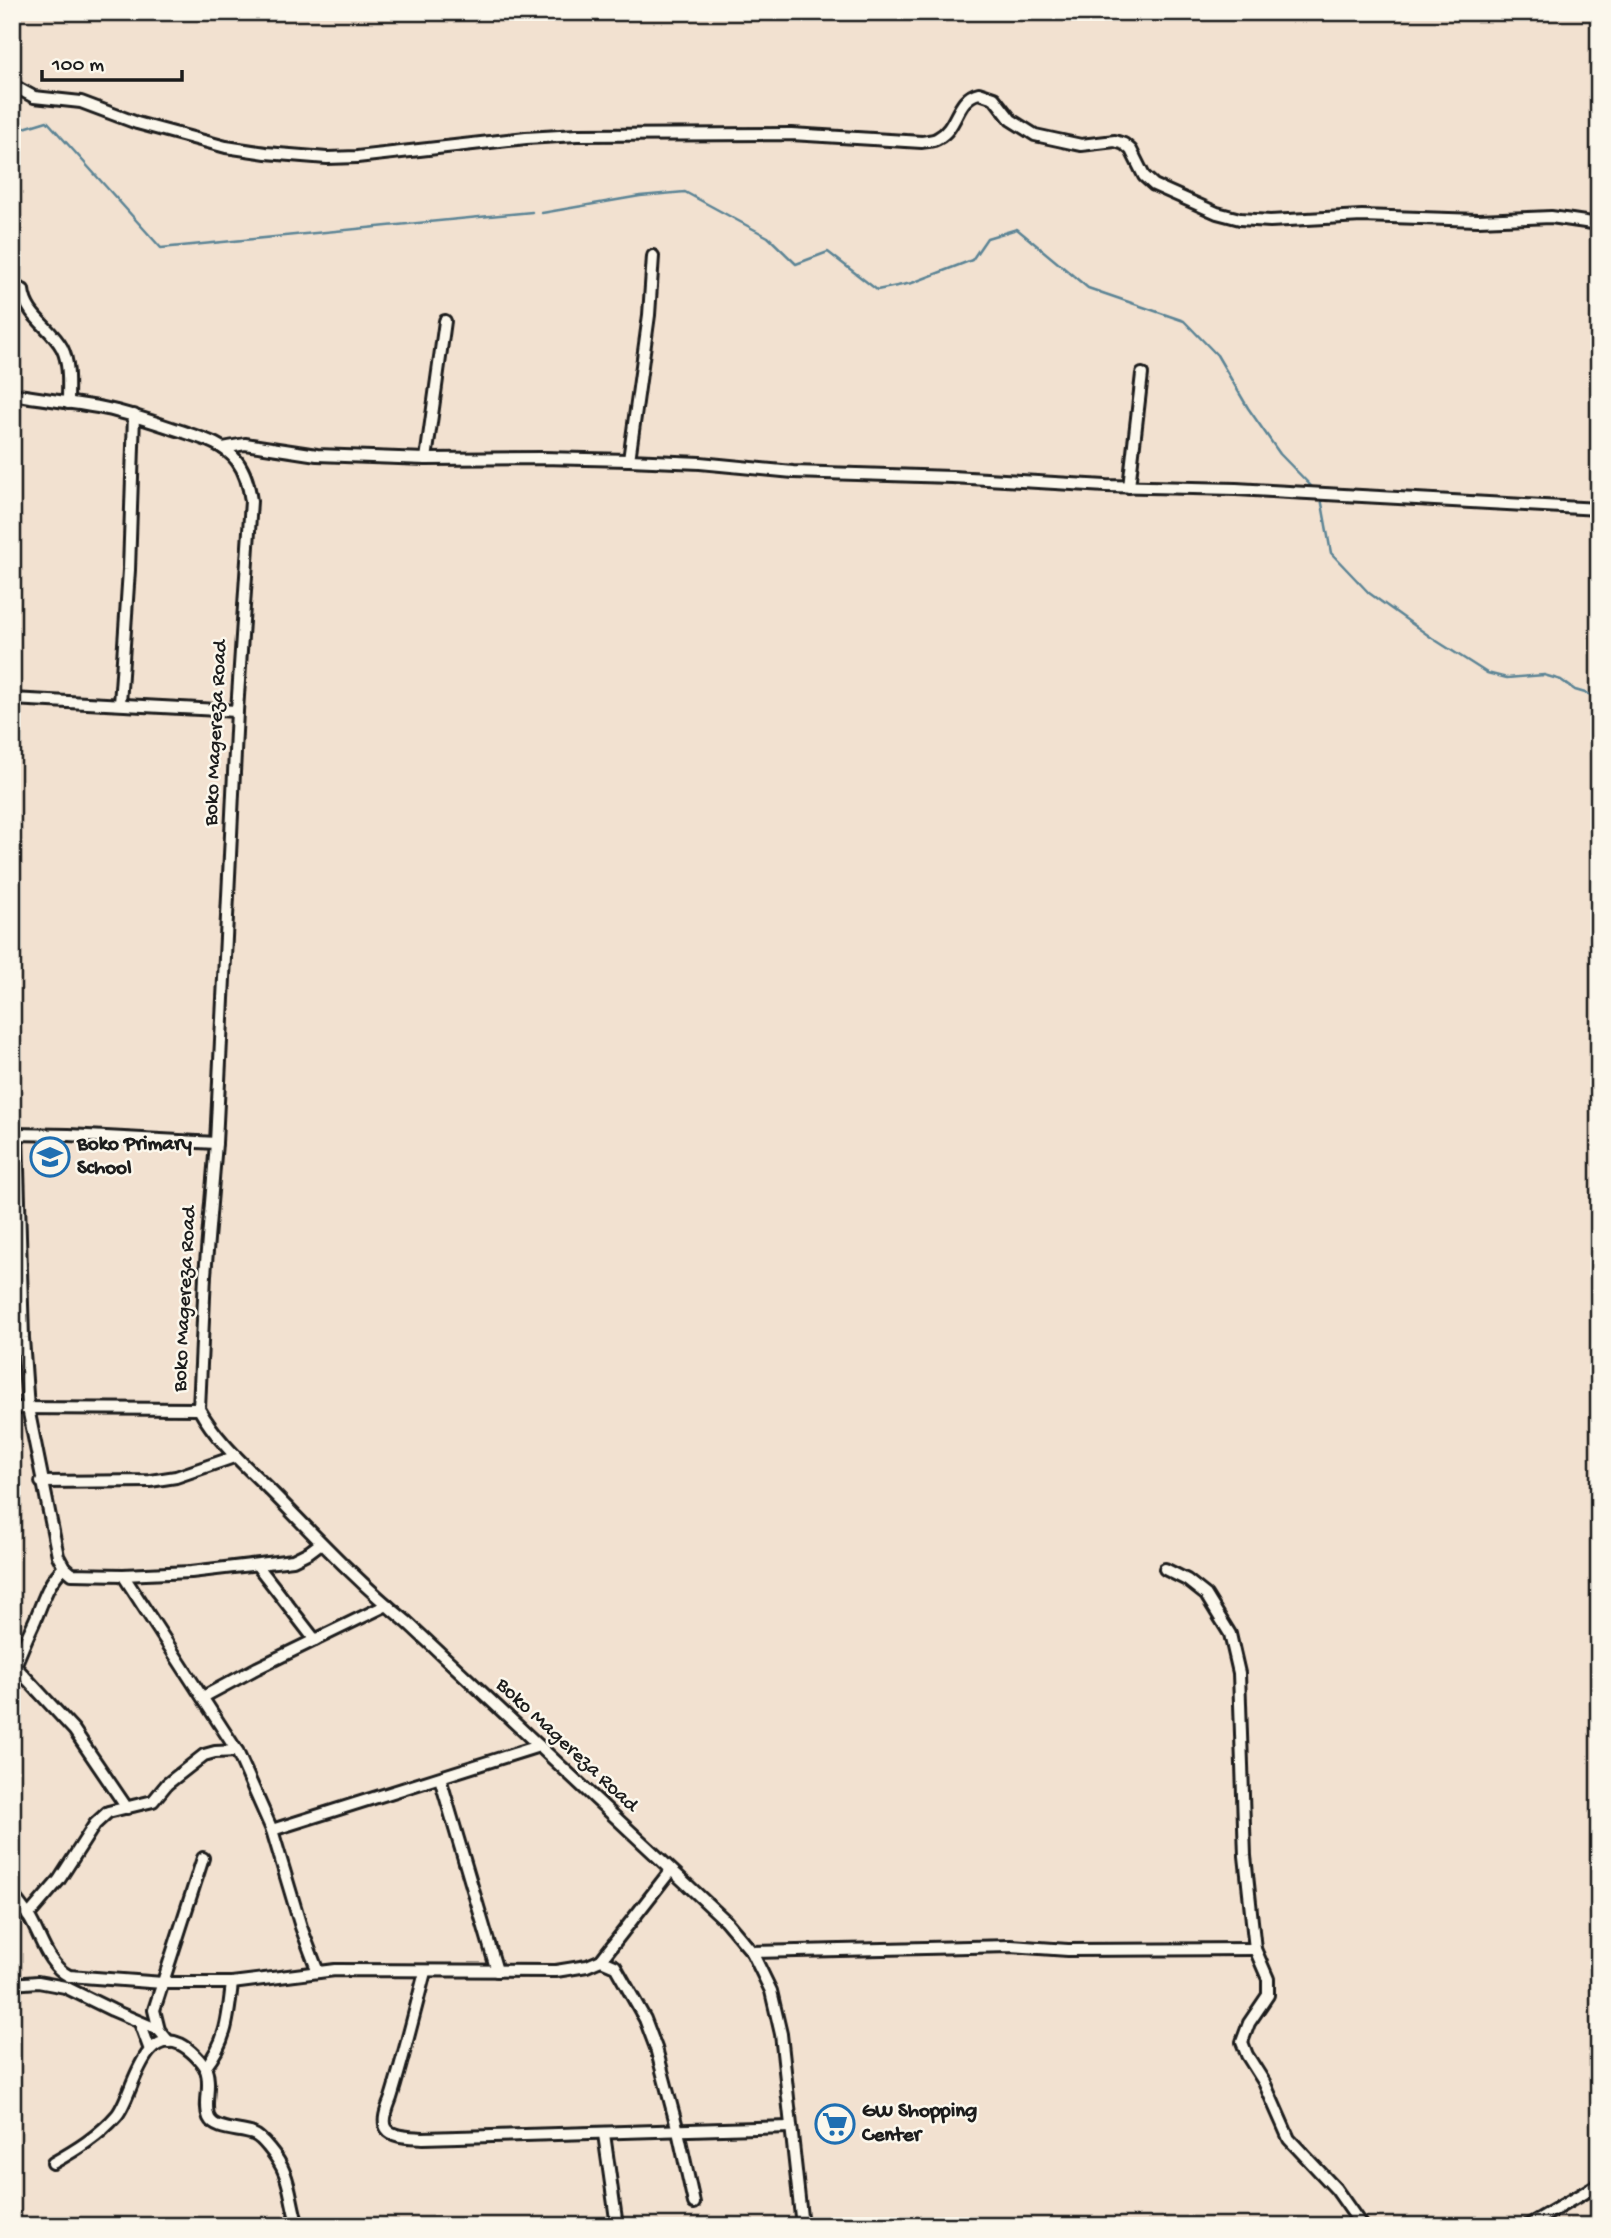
<svg xmlns="http://www.w3.org/2000/svg" width="1611" height="2238" viewBox="0 0 1611 2238" font-family="'Gochi Hand',sans-serif">
	<style>
		.lines { fill: none; stroke-linecap: round; stroke-linejoin: round }
		.stream { stroke: #5b8495; stroke-width: 2.5 }
		.street-casing { stroke: #1c1c1c; stroke-width: 16 }
		.street { stroke: #fbf7ec; stroke-width: 10 }
		.labels { text-anchor: middle; dominant-baseline: central; stroke-width: 5; stroke-linejoin: round; paint-order: stroke }
		.street-label { font-size: 21px; fill: #1c1c1c; stroke: #fbf7ec }
		.poi-label { font-size: 21px; font-weight: bold; fill: #1c1c1c; stroke: #fbf7ec; text-anchor: start }
	</style>
	<rect width="100%" height="100%" fill="#f2e1d0"/>
	<filter id="ink" filterUnits="userSpaceOnUse"><feTurbulence type="fractalNoise" baseFrequency=".0143" numOctaves="2"/><feDisplacementMap in="SourceGraphic" scale="14" xChannelSelector="R" yChannelSelector="G"/><feConvolveMatrix kernelMatrix="1 2 1 2 8 2 1 2 1" color-interpolation-filters="sRGB"/></filter>
	<g filter="url(#ink)">
		<g class="lines">
			<g class="stream">
				<path d="M12 136 24 128 47 121 161 248 532 212"/>
				<path d="M542 213 640 196 685 192 768 237 796 264 828 252 877 290 912 283 972 260 987 238 1017 229 1088 288 1184 321 1217 355 1248 408 1280 454 1315 490"/>
				<path d="M1321 498 1331 553 1369 593 1432 638 1487 673 1507 678 1544 675 1561 680 1575 690 1592 695 1599 694"/>
			</g>
			<g class="street-casing">
				<g id="street">
					<path d="M12 85 34 97 81 102 137 123 226 147 266 153 327 158 357 157 526 138 577 135 791 134 922 142C927 141 934 141 938 138 958 128 956 98 979 93L994 98 1011 120 1035 135 1081 145 1115 141 1124 144 1131 150 1144 176 1154 185 1217 213 1240 219 1270 221 1362 216 1478 220 1551 217 1599 224"/>
					<path d="M12 286 23 290C26 317 50 326 62 348 70 364 68 385 68 403"/>
					<path d="M12 394C41 399 69 402 98 407 126 412 153 422 181 431 201 438 223 443 237 461 246 473 249 486 251 501L237 711 216 1143 205 1275 199 1409C218 1443 246 1466 274 1494 317 1538 359 1583 407 1622L725 1920 752 1952 771 1991 781 2034 802 2226"/>
					<path d="M223 448 245 444 317 455 426 459 542 458 629 460 700 463 793 472 952 477 1106 486 1236 489 1599 509"/>
					<path d="M426 459 445 321"/>
					<path d="M629 460 649 315 653 256"/>
					<path d="M1129 487 1142 374"/>
					<path d="M12 699 237 711"/>
					<path d="M120 704 129 570 134 415"/>
					<path d="M12 1134 69 1135 216 1143"/>
					<path d="M17 1134 23 1338 28 1408 58 1556 64 1567 72 1574 123 1575 191 1572 293 1560 309 1552 321 1543"/>
					<path d="M12 1408 199 1409"/>
					<path d="M41 1482 150 1481 176 1477 234 1457"/>
					<path d="M257 1565 315 1640"/>
					<path d="M1165 1569 1187 1580 1206 1595 1230 1634 1239 1673 1245 1856 1255 1949 1268 1979V1995L1249 2023 1242 2042 1247 2055 1264 2082 1289 2139 1336 2189 1362 2226"/>
					<path d="M123 1575 237 1751 272 1830 301 1927 318 1972"/>
					<path d="M15 1666 74 1730 127 1808"/>
					<path d="M13 1671C20 1653 27 1637 35 1620 44 1599 47 1584 64 1567"/>
					<path d="M203 1697 257 1668 387 1605"/>
					<path d="M440 1778 497 1971"/>
					<path d="M272 1830 539 1746"/>
					<path d="M12 1894C18 1902 24 1909 29 1917 41 1936 47 1965 69 1976L163 1983H232L335 1970 556 1971 587 1966 601 1960 671 1870"/>
					<path d="M28 1916 59 1880 95 1824 108 1812 153 1801 167 1784 204 1755 215 1752 237 1751"/>
					<path d="M752 1952 1011 1946 1068 1950 1255 1949"/>
					<path d="M601 1960 615 1966 645 2019 656 2048 678 2131 694 2203"/>
					<path d="M425 1972C414 2014 404 2056 391 2098 388 2106 381 2121 387 2129 393 2138 412 2137 423 2138L790 2127"/>
					<path d="M12 1984 38 1982 65 1987 112 2010 159 2030"/>
					<path d="M140 2023 150 2050"/>
					<path d="M169 2042 159 2030 154 2010 203 1858"/>
					<path d="M205 2068C227 2040 228 2018 232 1983"/>
					<path d="M604 2134 617 2226"/>
					<path d="M53 2163C76 2150 99 2136 117 2115 133 2096 141 2027 180 2044 190 2049 202 2061 206 2070 212 2086 203 2103 209 2118 215 2131 241 2129 253 2134 259 2136 265 2143 269 2148 292 2175 288 2194 298 2226"/>
					<path d="M1527 2226 1599 2184"/>
				</g>
			</g>
			<use href="#street" class="street"/>
		</g>
	</g>
	<defs>
		<g id="school-ring" transform="scale(2.0125)"><circle r="9.5" fill="#fbf7ec" stroke="#1f6fb2" stroke-width="1.5"/><path d="M0-5L7-2L0 1L-7-2ZM-4 1L0 2.5L4 1V4Q0 6-4 4Z" fill="#1f6fb2"/></g>
		<g id="supermarket-ring" transform="scale(2.0125)"><circle r="9.5" fill="#fbf7ec" stroke="#1f6fb2" stroke-width="1.5"/><path d="M-6-5.5h2.5l.6 2H6L4.5 2H-2.5L-4.4-4H-6ZM-1.5 3.2a1.3 1.3 0 1 0 .1 0ZM3 3.2a1.3 1.3 0 1 0 .1 0Z" fill="#1f6fb2"/></g>
	</defs>
	<g fill-rule="evenodd">
		<use href="#school-ring" x="50" y="1157"/>
		<use href="#supermarket-ring" x="835" y="2124"/>
	</g>
	<g class="labels">
		<g class="street-label">
			<text transform="translate(217 733) rotate(-87)">Boko Magereza Road</text>
			<text transform="translate(186 1299) rotate(-87)">Boko Magereza Road</text>
			<text transform="translate(566 1746) rotate(43)">Boko Magereza Road</text>
		</g>
		<g class="poi-label">
			<text x="77" y="1145">Boko Primary<tspan x="77" dy="24">School</tspan></text>
			<text x="862" y="2112">GW Shopping<tspan x="862" dy="24">Center</tspan></text>
		</g>
	</g>
	<rect width="1611" height="2238" fill="none" stroke="#fbf7ec" stroke-width="42"/>
	<rect x="21" y="21" width="1569" height="2196" fill="none" stroke="#1c1c1c" stroke-width="2.5" filter="url(#ink)"/>
	<path d="M42 70v10h140v-10" fill="none" stroke="#1c1c1c" stroke-width="3.5"/>
	<text x="52" y="70" font-size="21" fill="#1c1c1c" stroke="#fbf7ec" stroke-width="5" paint-order="stroke">100 m</text>
</svg>
